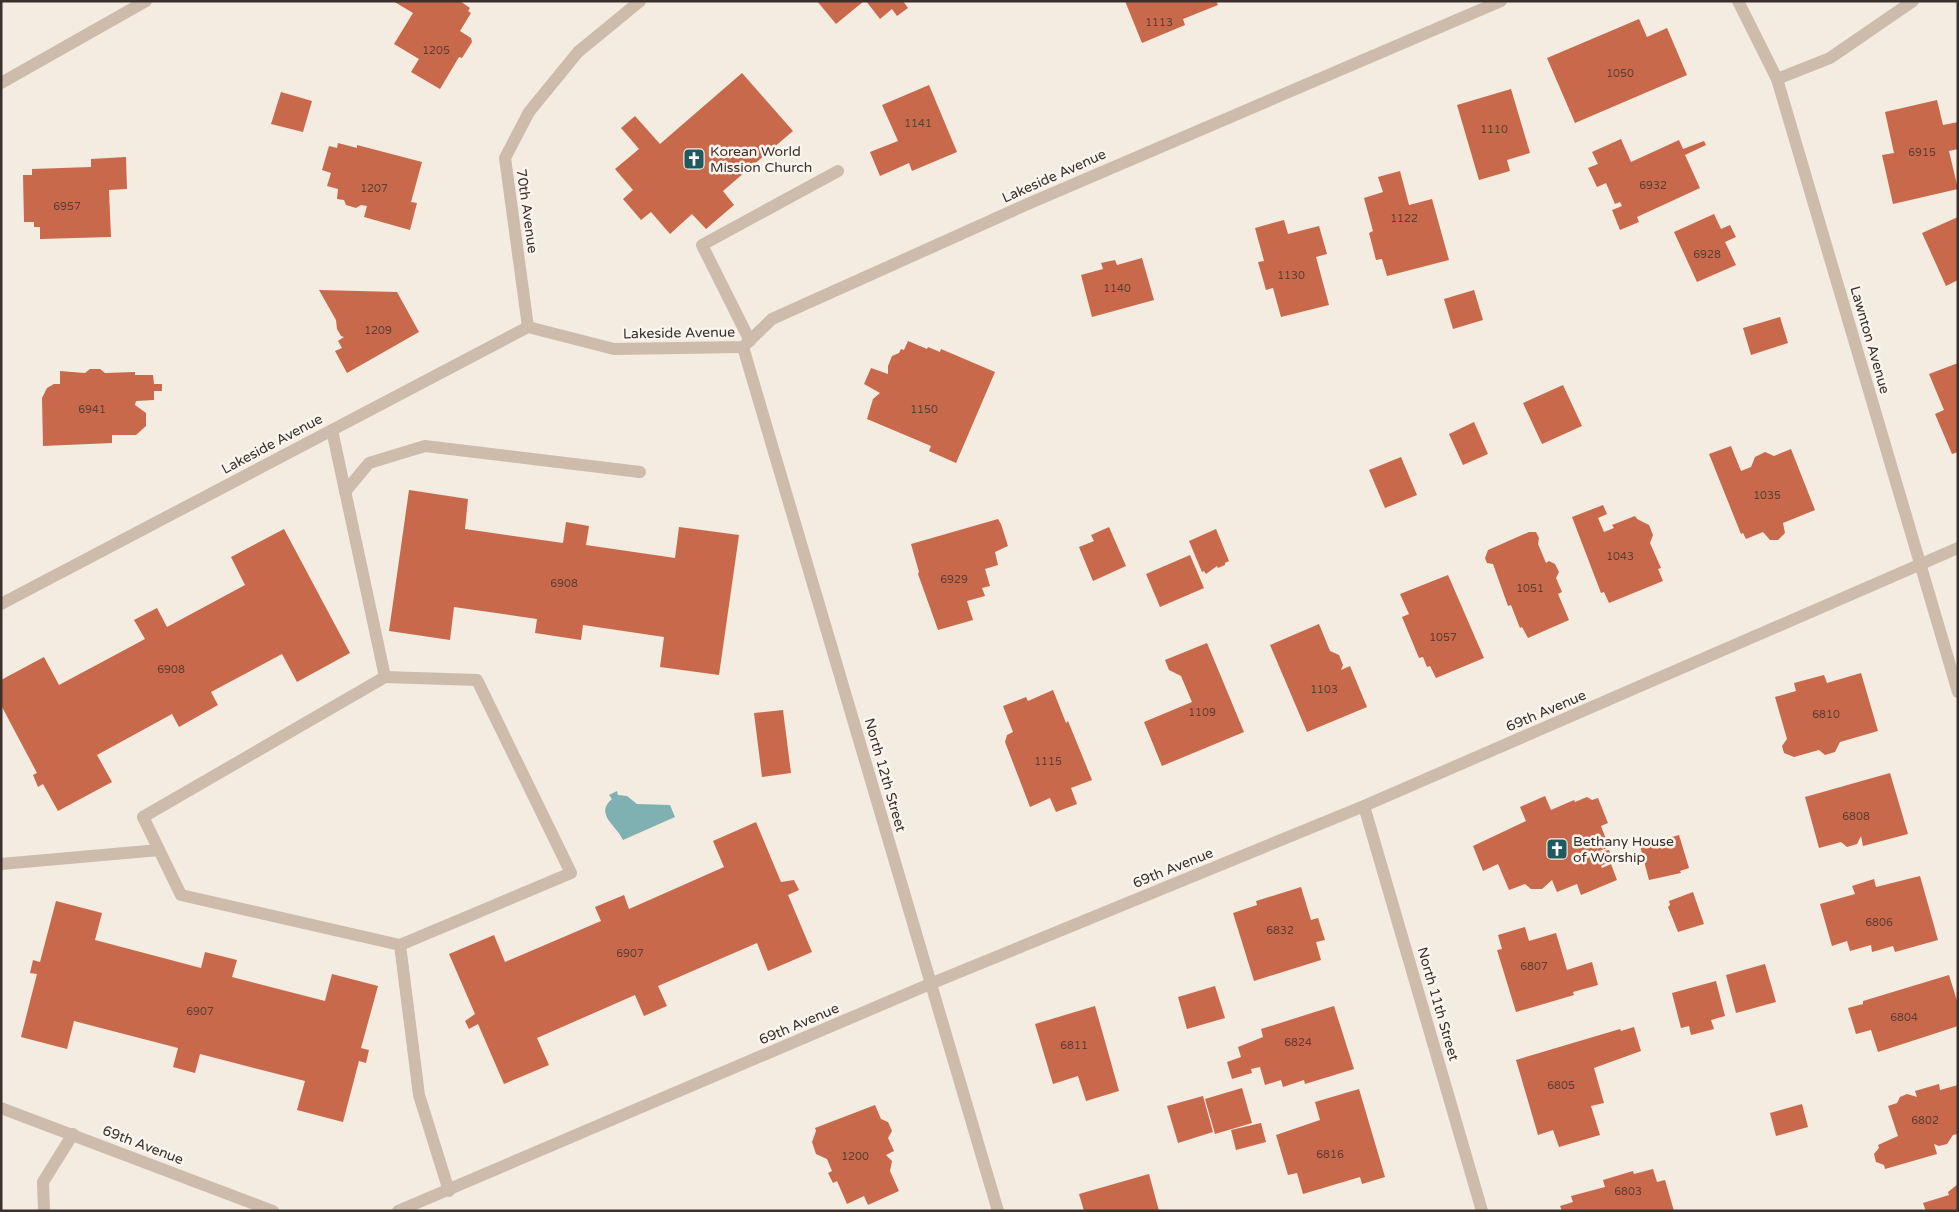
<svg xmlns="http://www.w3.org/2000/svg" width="1959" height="1212" viewBox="0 0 1959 1212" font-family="'Varela Round',sans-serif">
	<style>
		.water { fill: #7fb0b2 }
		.building { fill: #c8694b }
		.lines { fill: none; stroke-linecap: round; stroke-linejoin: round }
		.minor { stroke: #cdbbac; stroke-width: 12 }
		.labels { text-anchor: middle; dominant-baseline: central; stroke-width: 5; stroke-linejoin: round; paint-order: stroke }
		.number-label { font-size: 11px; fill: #5e3e33 }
		.poi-label { font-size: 14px; fill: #3b302b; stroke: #fbf5ee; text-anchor: start }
		.street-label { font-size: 14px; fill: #3b302b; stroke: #fbf5ee }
	</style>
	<rect width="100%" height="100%" fill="#f4ebe1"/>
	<path class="water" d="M617 791 618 795 627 796 637 804 670 805 675 817 623 840C617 826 594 814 612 799L609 795Z"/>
	<g class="building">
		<path d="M393 1H460L470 8 468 11 471 13 460 31 471 38 472 42 462 58 459 57 440 89 411 72 419 59 394 44 413 13Z"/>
		<path d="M817 1H864L836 24Z"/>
		<path d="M866 1H903L908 8 897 16 892 9 880 19Z"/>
		<path d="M1125 1H1216L1218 5 1183 19 1185 25 1142 43Z"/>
		<path d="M1639 19 1647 37 1667 28 1687 75 1575 123 1547 58Z"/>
		<path d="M742 73 793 131 723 191 734 205 706 229 692 214 670 234 651 212 641 220 623 199 633 190 615 169 639 149 621 128 635 116 660 144Z"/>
		<path d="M929 85 957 152 912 171 909 163 880 176 870 152 898 141 882 105Z"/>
		<path d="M1511 89 1530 153 1507 160 1510 171 1479 180 1457 105Z"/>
		<path d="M281 92 312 101 303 132 271 124Z"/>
		<path d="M1937 100 1943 125 1958 122V149L1949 151 1958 189 1893 204 1882 155 1894 153 1885 112Z"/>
		<path d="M1621 139 1631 162 1679 140 1683 149 1704 141 1706 145 1685 155 1700 188 1637 217 1639 222 1620 230 1612 210 1622 206 1620 202 1615 204 1606 183 1597 187 1588 168 1598 164 1592 152Z"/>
		<path d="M338 143 357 148V145L422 162 411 202 417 203 410 230 364 217 367 206 361 205 356 208 346 205 344 200 337 199 338 189 327 186 331 173 322 170 329 146 337 148Z"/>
		<path d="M126 157 127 189 109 190 111 237 40 239V227H34V222H24L23 175H32V169L91 167V159Z"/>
		<path d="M1400 171 1409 205 1432 199 1449 260 1387 276 1382 259 1376 260 1369 233 1373 231 1364 198 1383 192 1378 177Z"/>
		<path d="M1714 214 1721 229 1730 225 1736 237 1725 242 1736 265 1697 282 1674 232Z"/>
		<path d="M1958 217V280L1946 286 1922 233Z"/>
		<path d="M1284 220 1288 234 1319 226 1327 254 1316 257 1329 305 1281 317 1273 288 1266 290 1258 262 1264 261 1255 228Z"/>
		<path d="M1142 258 1154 300 1092 317 1081 275 1103 269 1101 263 1115 260 1117 265Z"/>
		<path d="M319 290 397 292 419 332 347 373 335 351 342 348 338 341 344 337 341 336 337 329 336 320Z"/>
		<path d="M1474 290 1483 320 1453 329 1444 299Z"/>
		<path d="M1780 317 1788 343 1751 355 1743 328Z"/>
		<path d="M908 341 927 349 928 347 940 352 941 349 995 372 956 463 929 451 931 446 867 419 873 399 880 393 864 384 871 368 888 374V366L892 356 899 353 901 349 904 350Z"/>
		<path d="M1958 363V452L1952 454 1935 414 1944 410 1929 374Z"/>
		<path d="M90 369H100L105 373 135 372V375H153L154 384H162V391H154V400L136 401 135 405 146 413V426L136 435H112V443L43 446 42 398 47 388 54 384H60V371L85 373Z"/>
		<path d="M1563 385 1582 426 1542 444 1523 403Z"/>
		<path d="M1474 422 1488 454 1463 465 1449 434Z"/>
		<path d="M1731 446 1741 471 1751 467 1755 457 1765 452 1774 456 1791 449 1815 510 1783 523 1785 533 1778 540H1770L1763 532 1746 539 1743 533 1741 534 1709 454Z"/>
		<path d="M1401 457 1417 495 1385 508 1369 470Z"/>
		<path d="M409 490 468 499 465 529 563 543 566 522 589 526 586 545 675 558 679 527 739 535 719 675 660 667 664 637 583 625 581 640 535 633 537 619 454 607 450 640 389 631Z"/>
		<path d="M1603 505 1607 514 1598 518 1604 532 1614 528 1612 525 1635 516 1637 519 1649 525 1653 535 1650 543 1661 568 1658 569 1663 581 1609 603 1604 592 1601 593 1572 517Z"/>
		<path d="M998 519 1001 524 1008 546 995 552 998 565 985 569 990 586 982 588 985 596 967 601 973 620 938 630 918 574 919 572 911 544Z"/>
		<path d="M1109 527 1126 566 1093 581 1079 547 1094 541 1091 535Z"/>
		<path d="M284 529 350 653 297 682 282 654 211 692 218 705 179 727 172 714 97 755 112 782 58 811 43 784 38 787 33 775 37 773 1 705V680L44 657 59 685 145 639 134 620 157 608 167 627 245 585 231 557Z"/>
		<path d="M1216 529 1229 561 1225 563V565L1218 568 1217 566 1206 574 1204 571 1202 572 1189 541Z"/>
		<path d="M1529 532H1536L1539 538 1538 544 1546 563 1549 561 1555 564 1559 572 1556 578 1562 592 1558 594 1569 620 1528 638 1522 627 1520 628 1511 605 1508 606 1493 564 1487 563 1485 558 1488 550Z"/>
		<path d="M1190 555 1204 588 1160 607 1146 574Z"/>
		<path d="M1448 575 1484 658 1436 678 1430 666 1427 667 1423 657 1419 658 1402 617 1409 614 1400 594Z"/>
		<path d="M1319 624 1330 651 1339 655 1343 665 1341 670 1350 666 1367 707 1307 732 1270 645Z"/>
		<path d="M1207 643 1244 732 1162 766 1144 722 1192 702 1181 676 1169 670 1165 660Z"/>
		<path d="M1861 673 1878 731 1840 742 1835 752 1825 755 1819 750 1794 757 1784 753 1782 746 1787 739 1775 697 1796 691 1794 683 1824 675 1827 683Z"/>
		<path d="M1053 690 1066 723 1068 721 1092 780 1071 788 1077 804 1056 812 1050 798 1030 807 1005 742 1007 735 1013 732 1003 706 1026 697 1028 701Z"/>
		<path d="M783 710 791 773 762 777 754 713Z"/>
		<path d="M1890 773 1908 834 1863 846 1861 836 1857 844 1847 847 1841 842 1819 848 1805 797Z"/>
		<path d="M1545 796 1551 810 1574 800 1575 802 1587 797 1592 800 1598 798 1608 823 1601 826 1609 847 1597 852 1609 850 1613 860 1601 866 1602 868 1611 864 1617 880 1581 895 1577 884 1557 892 1552 880 1542 889H1531L1525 884 1509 890 1498 864 1483 871 1473 846 1526 821 1520 807Z"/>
		<path d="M756 822 781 882 794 880 799 890 788 895 812 952 768 971 757 943 658 986 667 1006 644 1016 635 995 537 1038 549 1065 504 1084 478 1024 469 1029 465 1021 475 1014 449 954 494 935 505 962 601 921 595 907 624 895 629 909 724 867 713 841Z"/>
		<path d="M1679 835 1689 868 1680 871 1681 873 1649 880 1640 846Z"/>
		<path d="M1920 876 1938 940 1895 952 1893 946 1872 952 1871 945 1850 951 1847 941 1832 946 1820 904 1855 894 1852 886 1874 879 1876 887Z"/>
		<path d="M1301 887 1311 920 1318 918 1325 940 1316 942 1321 960 1254 981 1233 913 1257 905 1256 901Z"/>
		<path d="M1693 892 1704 924 1678 932 1668 907 1670 905 1669 901Z"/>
		<path d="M56 901 102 913 95 940 201 968 205 952 237 960 232 977 325 1001 332 974 378 986 361 1048 369 1050 366 1063 359 1061 343 1122 297 1110 305 1081 200 1054 195 1073 173 1067 178 1048 74 1021 67 1049 21 1037 37 974 30 973 33 960 40 962Z"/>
		<path d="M1525 927 1529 941 1556 933 1567 970 1592 962 1598 985 1573 992 1574 995 1516 1012 1497 950 1502 949 1498 935Z"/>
		<path d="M1765 964 1776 1002 1736 1013 1726 975Z"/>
		<path d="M1949 975 1958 1004V1026L1878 1052 1871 1030 1856 1034 1848 1008 1863 1004V1001Z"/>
		<path d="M1716 981 1725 1016 1711 1020 1714 1029 1691 1035 1689 1026 1681 1028 1672 993Z"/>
		<path d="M1215 986 1225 1018 1187 1029 1178 997Z"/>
		<path d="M1095 1006 1119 1091 1086 1101 1078 1076 1053 1084 1035 1024Z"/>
		<path d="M1334 1006 1354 1069 1305 1084 1304 1080 1283 1087 1281 1080 1265 1085 1260 1067 1251 1069 1252 1073 1232 1079 1227 1062 1241 1057 1238 1047 1263 1037 1261 1029Z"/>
		<path d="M1634 1027 1641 1051 1594 1068 1604 1103 1591 1106 1600 1135 1559 1147 1553 1130 1538 1135 1516 1060 1620 1029 1621 1031Z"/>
		<path d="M1939 1084 1940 1090 1958 1085V1134L1953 1135 1947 1144 1939 1146 1934 1144 1937 1154 1885 1169 1884 1165 1876 1162 1874 1154 1879 1148 1878 1145 1898 1136 1888 1106 1897 1103 1900 1097 1907 1094 1917 1097 1915 1091Z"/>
		<path d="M1242 1088 1252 1123 1215 1134 1205 1099Z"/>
		<path d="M1359 1089 1385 1177 1362 1184 1360 1177 1303 1194 1297 1173 1288 1175 1276 1135 1320 1120 1315 1102Z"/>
		<path d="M1203 1096 1213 1132 1178 1143 1167 1106Z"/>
		<path d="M1802 1104 1808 1127 1776 1136 1770 1113Z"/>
		<path d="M875 1105 881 1119 888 1122 892 1131 888 1138 894 1151 886 1155 892 1161 890 1171 899 1191 868 1205 864 1196 847 1204 837 1181 833 1183 828 1173 832 1171 827 1159 816 1154 812 1142 816 1131 815 1128Z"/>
		<path d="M1261 1123 1266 1142 1236 1150 1231 1130Z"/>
		<path d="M1653 1169 1657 1182 1665 1180 1674 1211H1562L1560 1206 1573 1202 1571 1196 1605 1187 1603 1180 1633 1171 1634 1174Z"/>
		<path d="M1149 1174 1159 1211H1084L1079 1194Z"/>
		<path d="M1958 1184V1211H1926L1923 1203 1949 1195 1948 1192Z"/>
	</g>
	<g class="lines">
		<g class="minor">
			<path d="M1738 1 1777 79 1958 692"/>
			<path d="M1777 79 1830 58 1913 1"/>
			<path d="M1 83 146 1"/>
			<path d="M528 327 505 158 529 112 578 52 640 1"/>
			<path d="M750 341 702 245 838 171"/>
			<path d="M743 347 998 1211"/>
			<path d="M332 430 385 677 143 817 181 895 400 945 419 1095 449 1191"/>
			<path d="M345 492 369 463 425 446 640 472"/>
			<path d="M1 604 528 327 614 349 743 347 772 319 1030 203 1501 1"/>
			<path d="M385 677 477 680 571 873 400 945"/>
			<path d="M1364 806 1482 1211"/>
			<path d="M1 864 159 850"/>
			<path d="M1 1108 273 1211"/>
			<path d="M44 1211 43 1182 73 1134"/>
			<path d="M398 1211 930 984 1364 806 1958 548"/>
		</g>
	</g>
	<defs>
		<g id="church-square" transform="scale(1.125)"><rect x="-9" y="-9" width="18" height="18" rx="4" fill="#1f5a5e" stroke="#fbf5ee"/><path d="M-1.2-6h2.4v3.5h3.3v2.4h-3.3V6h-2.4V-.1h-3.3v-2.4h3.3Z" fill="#fff"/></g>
	</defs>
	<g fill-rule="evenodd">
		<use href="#church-square" x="694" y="159"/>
		<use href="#church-square" x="1557" y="849"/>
	</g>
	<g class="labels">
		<g class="number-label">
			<text x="1159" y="22">1113</text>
			<text x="436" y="50">1205</text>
			<text x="1620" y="73">1050</text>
			<text x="918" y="123">1141</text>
			<text x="1494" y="129">1110</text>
			<text x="1922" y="152">6915</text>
			<text x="1653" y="185">6932</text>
			<text x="374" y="188">1207</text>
			<text x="67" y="206">6957</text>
			<text x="1404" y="218">1122</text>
			<text x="1707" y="254">6928</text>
			<text x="1291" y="275">1130</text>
			<text x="1117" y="288">1140</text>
			<text x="378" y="330">1209</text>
			<text x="92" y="409">6941</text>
			<text x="924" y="409">1150</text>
			<text x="1767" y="495">1035</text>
			<text x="1620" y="556">1043</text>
			<text x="954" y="579">6929</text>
			<text x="564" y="583">6908</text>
			<text x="1530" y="588">1051</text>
			<text x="1443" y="637">1057</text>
			<text x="171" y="669">6908</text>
			<text x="1324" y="689">1103</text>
			<text x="1202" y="712">1109</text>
			<text x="1826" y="714">6810</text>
			<text x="1048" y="761">1115</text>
			<text x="1856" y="816">6808</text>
			<text x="1879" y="922">6806</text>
			<text x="1280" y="930">6832</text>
			<text x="630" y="953">6907</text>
			<text x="1534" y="966">6807</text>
			<text x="200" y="1011">6907</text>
			<text x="1904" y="1017">6804</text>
			<text x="1298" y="1042">6824</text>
			<text x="1074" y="1045">6811</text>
			<text x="1561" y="1085">6805</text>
			<text x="1925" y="1120">6802</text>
			<text x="1330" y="1154">6816</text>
			<text x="855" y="1156">1200</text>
			<text x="1628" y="1191">6803</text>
		</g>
		<g class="poi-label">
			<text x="710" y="151">Korean World<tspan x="710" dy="16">Mission Church</tspan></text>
			<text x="1573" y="841">Bethany House<tspan x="1573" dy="16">of Worship</tspan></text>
		</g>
		<g class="street-label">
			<text transform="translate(1054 176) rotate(-24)">Lakeside Avenue</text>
			<text transform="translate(527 211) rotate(82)">70th Avenue</text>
			<text transform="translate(679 333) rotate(-1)">Lakeside Avenue</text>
			<text transform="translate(1870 340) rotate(74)">Lawnton Avenue</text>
			<text transform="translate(272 444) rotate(-28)">Lakeside Avenue</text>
			<text transform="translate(1546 711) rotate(-23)">69th Avenue</text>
			<text transform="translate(885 775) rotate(74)">North 12th Street</text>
			<text transform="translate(1173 868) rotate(-22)">69th Avenue</text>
			<text transform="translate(1438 1004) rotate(74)">North 11th Street</text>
			<text transform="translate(799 1024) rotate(-23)">69th Avenue</text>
			<text transform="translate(143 1145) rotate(21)">69th Avenue</text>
		</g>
	</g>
	<rect width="1959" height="1212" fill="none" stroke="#3b302b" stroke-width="5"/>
</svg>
